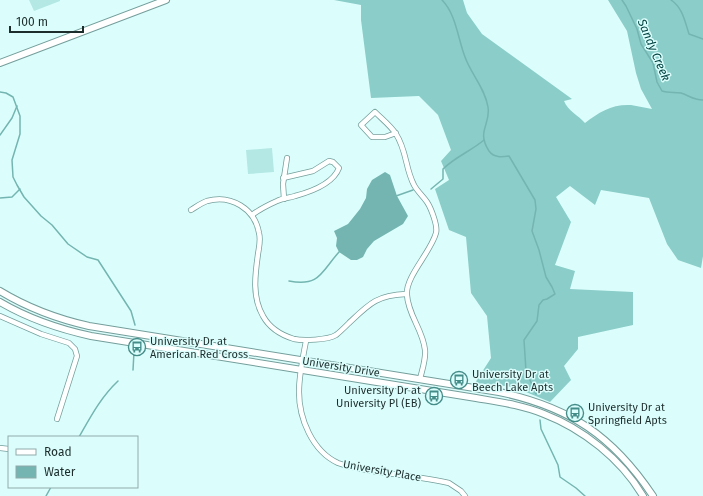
<svg xmlns="http://www.w3.org/2000/svg" width="703" height="496" viewBox="0 0 703 496" font-family="'Fira Sans',sans-serif">
	<style>
		.green { fill: #b4e8e4 }
		.forest { fill: #8bcdc9 }
		.water { fill: #74b5b1 }
		.lines { fill: none; stroke-linecap: round; stroke-linejoin: round }
		.stream { stroke: #74b5b1; stroke-width: 1.5 }
		.street-casing { stroke: #749e9b; stroke-width: 6 }
		.secondary-casing { stroke: #749e9b; stroke-width: 8 }
		.street { stroke: #fff; stroke-width: 4.5 }
		.secondary { stroke: #fff; stroke-width: 6 }
		.labels { text-anchor: middle; dominant-baseline: central; stroke-width: 3; stroke-linejoin: round; paint-order: stroke }
		.poi-label { font-size: 11px; fill: #1c2d2c; stroke: #dbfefc; text-anchor: start }
		.street-label { font-size: 11px; fill: #1c2d2c; stroke: #dbfefc }
		.water-label { font-size: 12px; font-style: italic; fill: #014240; stroke: #dbfefc }
	</style>
	<rect width="100%" height="100%" fill="#dbfefc"/>
	<g class="green">
		<path d="M29 0H60V1L34 11Z"/>
		<path d="M272 148 274 172 248 174 246 150Z"/>
	</g>
	<path class="forest" d="M334 0H463L467 13 482 34 572 99 564 101C568 111 578 115 585 123 599 112 612 104 631 105 638 106 645 108 652 109L641 89 636 73 627 31 608 0H703V256L701 268 678 260 667 244 649 198 601 190 595 205 570 186 556 197 571 222 555 265 575 271 570 289 633 292V325L578 337V349L564 366 571 380 550 402 514 387 475 383 491 358 487 316 471 293 466 237 449 230 435 189 449 180 441 161 451 150 438 115 419 96 371 98 361 20V5Z"/>
	<path class="water" d="M385 172 390 175 397 196 408 216 403 224 374 241 367 249 363 257 357 260H351L339 252 336 246 337 238 334 231 348 224 360 209 366 198 367 189 372 180Z"/>
	<g class="lines">
		<g class="stream">
			<path d="M442 0C456 14 458 39 465 57 471 74 485 88 488 107 491 125 476 131 489 151 494 158 502 157 509 156L535 200 536 209 532 231 539 250 546 277 552 287 555 294 547 299 543 300 539 305 537 321 524 340 526 371 536 394"/>
			<path d="M622 0 626 6 637 29 641 44 653 63 657 82 662 91C668 93 675 92 681 93 690 96 693 100 703 100"/>
			<path d="M671 0C683 8 685 22 689 34L703 39"/>
			<path d="M0 92 6 93 13 97 20 116V134L12 160 13 177 17 185 24 197 41 216 52 225 68 244 87 257 98 260 131 311 135 325"/>
			<path d="M0 135 12 118 17 106"/>
			<path d="M431 189 443 179V169C455 157 471 151 484 140"/>
			<path d="M396 196 413 190"/>
			<path d="M0 198 12 197 20 189"/>
			<path d="M289 281C320 287 321 272 339 252"/>
			<path d="M133 370 134 352"/>
			<path d="M540 420 541 429 558 465 560 477 576 488 585 496"/>
			<path d="M79 437C91 416 101 397 118 381"/>
			<path d="M46 496 51 487"/>
		</g>
		<g class="street-casing">
			<g id="street">
				<path d="M396 133 385 137H372L361 125 375 112C382 119 391 126 396 134 407 151 405 168 414 185 417 191 423 196 427 202 431 208 438 226 436 233 431 252 405 277 407 295 408 315 423 330 425 350 426 360 422 370 420 379"/>
				<path d="M284 199 283 184 287 158"/>
				<path d="M191 210C196 207 201 203 207 201 231 194 255 209 259 233 261 240 259 247 258 254 255 275 252 297 263 316 269 327 281 335 294 339 303 341 328 340 336 335 340 332 345 327 349 323 369 304 377 295 406 294"/>
				<path d="M252 215C260 209 268 205 277 201 283 198 289 198 295 196 310 192 333 184 339 168L333 162 329 161 313 171 283 178"/>
				<path d="M0 316 41 334 69 343 75 349 77 356 57 419"/>
				<path d="M306 341C303 357 299 375 299 392 299 418 312 451 338 463 351 468 366 470 379 472 402 475 426 478 449 483L461 491 465 496"/>
				<path d="M0 448 9 449"/>
			</g>
		</g>
		<g class="secondary-casing">
			<g id="secondary">
				<path d="M0 63 166 0"/>
				<path d="M0 291C28 308 58 319 89 326L499 392C570 407 613 436 653 496"/>
				<path d="M0 302C29 319 59 329 91 336L476 398C499 402 522 405 544 414 583 429 621 459 643 496"/>
			</g>
		</g>
		<use href="#street" class="street"/>
		<use href="#secondary" class="secondary"/>
	</g>
	<defs>
		<g id="bus-ring" transform="scale(0.9)"><circle r="9.5" fill="#dbfefc" stroke="#448c88" stroke-width="1.5"/><path d="M-5-6H5V4H4V6H2V4H-2V6H-4V4H-5ZM-3.5-4V0h7V-4ZM-3.5 1.2v1.5H-2V1.2ZM2 1.2v1.5H3.5V1.2Z" fill="#448c88"/></g>
	</defs>
	<g fill-rule="evenodd">
		<use href="#bus-ring" x="137" y="347"/>
		<use href="#bus-ring" x="459" y="380"/>
		<use href="#bus-ring" x="434" y="396"/>
		<use href="#bus-ring" x="575" y="413"/>
	</g>
	<g class="labels">
		<g class="poi-label">
			<text x="150" y="341">University Dr at<tspan x="150" dy="13">American Red Cross</tspan></text>
			<text x="472" y="374">University Dr at<tspan x="472" dy="13">Beech Lake Apts</tspan></text>
			<text x="421" y="390" text-anchor="end">University Dr at<tspan x="421" dy="13">University Pl (EB)</tspan></text>
			<text x="588" y="407">University Dr at<tspan x="588" dy="13">Springfield Apts</tspan></text>
		</g>
		<g class="street-label">
			<text transform="translate(341 367) rotate(9)">University Drive</text>
			<text transform="translate(382 471) rotate(10)">University Place</text>
		</g>
		<g class="water-label">
			<text transform="translate(654 50) rotate(67)">Sandy Creek</text>
		</g>
	</g>
	<rect x="8" y="436" width="130" height="52" fill="#dbfefc" stroke="#8faaa9"/>
	<rect x="16" y="449" width="20" height="6" fill="#ffffff" stroke="#8faaa9"/>
	<text x="44" y="456" font-size="12" fill="#1c2d2c">Road</text>
	<rect x="16" y="466" width="20" height="12" fill="#74b5b1" stroke="#8faaa9"/>
	<text x="44" y="476" font-size="12" fill="#1c2d2c">Water</text>
	<path d="M10 26v6h73v-6" fill="none" stroke="#1c2d2c" stroke-width="2"/>
	<text x="16" y="26" font-size="12" fill="#1c2d2c" stroke="#dbfefc" stroke-width="3" paint-order="stroke">100 m</text>
</svg>
